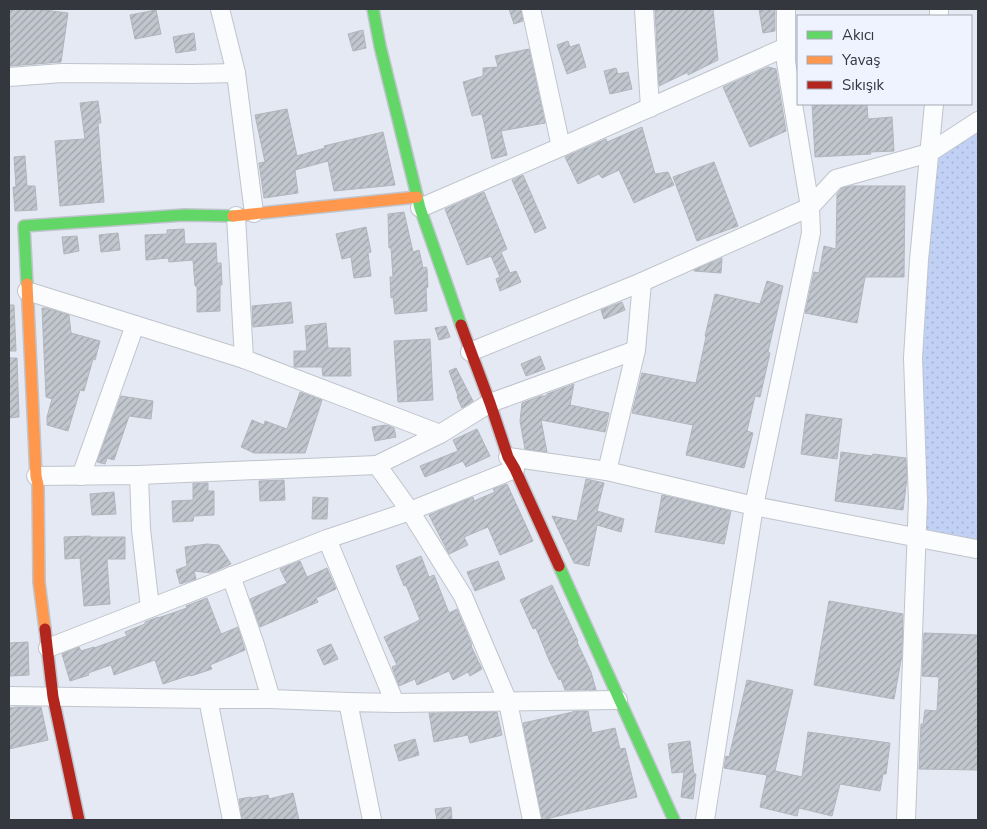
<svg xmlns="http://www.w3.org/2000/svg" width="987" height="829" viewBox="0 0 987 829" font-family="'Nunito Sans',sans-serif">
	<style>
		.grass { fill: url(#grass-dots) }
		.building { fill: url(#building-hatch); stroke: #b1b5bc }
		.lines { fill: none; stroke-linecap: round; stroke-linejoin: round }
		.street-casing { stroke: #c0c4cc; stroke-width: 20 }
		.fast-casing { stroke: #c0c4cc; stroke-width: 14 }
		.slow-casing { stroke: #c0c4cc; stroke-width: 14 }
		.jam-casing { stroke: #c0c4cc; stroke-width: 14 }
		.street { stroke: #fbfcfd; stroke-width: 18 }
		.fast { stroke: #63d668; stroke-width: 11 }
		.slow { stroke: #ff974d; stroke-width: 11 }
		.jam { stroke: #b3261e; stroke-width: 11 }
	</style>
	<defs>
		<pattern id="grass-dots" width="8" height="8" patternUnits="userSpaceOnUse" patternTransform="scale(1.25)"><rect width="8" height="8" fill="#c1d1f5"/><path d="M2 2h.1M6 6h.1" fill="none" stroke="#a6b4d3" stroke-width="1.8" stroke-linecap="round"/></pattern>
		<pattern id="building-hatch" width="6" height="6" patternUnits="userSpaceOnUse" patternTransform="scale(1.25)"><rect width="6" height="6" fill="#c2c6ce"/><path d="M-1 1l2-2M0 6l6-6M5 7l2-2" fill="none" stroke="#9ea2a9"/></pattern>
	</defs>
	<rect width="100%" height="100%" fill="#e4e9f3"/>
	<path class="grass" d="M978 121V549L916 537 913 358 929 153Z"/>
	<g class="building">
		<path d="M9 9H36L68 13 61 62 9 66Z"/>
		<path d="M509 9H521L523 21 514 24Z"/>
		<path d="M655 9H713L718 60 688 75V72L659 86Z"/>
		<path d="M759 9H775V31L763 33Z"/>
		<path d="M156 10 161 34 135 39 130 15Z"/>
		<path d="M363 30 366 48 353 51 348 34Z"/>
		<path d="M194 33 196 50 176 53 173 37Z"/>
		<path d="M568 41 570 47 579 44 586 67 567 74 557 45Z"/>
		<path d="M529 49 545 123 501 131 507 155 492 159 482 114 472 116 463 82 483 76V68L498 67 495 56Z"/>
		<path d="M768 67 776 69 786 131 750 147 723 87Z"/>
		<path d="M616 68 618 74 628 72 632 89 610 94 604 71Z"/>
		<path d="M98 101 101 123H98L104 202 60 206 55 141 85 139 80 103Z"/>
		<path d="M812 104H867L868 119 892 117 894 151 870 152 871 154 815 157Z"/>
		<path d="M287 109 297 156 325 148 324 146 383 132 395 185 334 191 328 161 295 170 298 193 264 198 259 163 265 162 255 115Z"/>
		<path d="M642 127 655 174 668 172 674 185 634 203 619 170 602 178 599 174 578 184 565 157 606 139 607 142Z"/>
		<path d="M25 156 27 186H35L37 210 15 211 13 187H16L14 157Z"/>
		<path d="M714 162 738 226 697 241 673 177Z"/>
		<path d="M523 175 546 228 535 233 512 180Z"/>
		<path d="M852 186H905L904 277H865L857 323 805 313 814 272 819 273 824 246 836 249 837 194 842 188Z"/>
		<path d="M484 192 507 249 501 252 510 273 516 271 521 282 500 291 496 279 500 277 491 256 467 265 445 209Z"/>
		<path d="M404 212 413 252 419 250 423 268 426 267 427 269 428 287 426 288 427 311 395 314 393 297 391 298 390 277H393L391 248H389L388 214Z"/>
		<path d="M366 227 371 252 368 253 371 276 354 278 351 257 342 259 336 234Z"/>
		<path d="M184 229 185 244 216 243 217 263H221L222 285H220V311L197 312V286H195L193 260 169 262 168 258 146 260 145 235 167 234V230Z"/>
		<path d="M118 233 120 250 101 252 99 235Z"/>
		<path d="M77 236 79 251 64 254 62 237Z"/>
		<path d="M722 258 721 273 694 271V270Z"/>
		<path d="M767 281 783 286 768 352 770 353 760 397 755 396 747 431 753 433 744 468 686 455 693 425 632 413 642 373 696 383 706 337 705 336 715 294 760 304Z"/>
		<path d="M291 302 293 323 253 327 252 306Z"/>
		<path d="M622 302 625 310 604 319 601 310Z"/>
		<path d="M9 305H14L16 351H9Z"/>
		<path d="M42 308H46L69 315 71 333 100 341 95 360 93 359 84 391 80 390 68 431 47 425V417L52 399 46 397Z"/>
		<path d="M326 323 328 348H350L351 376H323L322 367H294V351H307L305 326Z"/>
		<path d="M446 326 450 337 439 340 435 328Z"/>
		<path d="M430 339 433 400 398 402 394 341Z"/>
		<path d="M540 356 545 369 526 376 521 364Z"/>
		<path d="M9 358H17L19 417 9 418Z"/>
		<path d="M456 368 473 401 462 408 457 397 458 396 449 371Z"/>
		<path d="M574 384 570 405 609 413 605 432 541 420 547 452 525 449 520 421 522 403 541 396H546L547 394Z"/>
		<path d="M300 392 322 400 305 453H254L241 447 252 420 264 425 265 421 287 429Z"/>
		<path d="M121 396 153 401 151 419 129 416 114 460 107 458 105 464 97 462Z"/>
		<path d="M806 414 842 419 837 459 801 454Z"/>
		<path d="M386 425 394 428 396 437 375 441 372 427Z"/>
		<path d="M477 429 490 456 466 467 463 461 425 477 420 466 458 451 453 440Z"/>
		<path d="M841 452 872 456 873 454 906 458 907 478 903 510 835 501Z"/>
		<path d="M586 479 604 483 597 511 624 519 621 532 597 525 589 566 574 563 552 516 577 521Z"/>
		<path d="M284 480 285 500 260 501 259 481Z"/>
		<path d="M193 483H208V491H214V515L194 516 193 521 173 522 172 501 193 500Z"/>
		<path d="M507 484 533 541 500 555 488 527 464 537 468 545 449 554 429 515 473 497 474 501 495 492 493 489Z"/>
		<path d="M114 492 116 514 92 515 90 494Z"/>
		<path d="M662 495 731 511 724 544 655 532Z"/>
		<path d="M313 497 328 498 327 519H312Z"/>
		<path d="M90 536V537H125V559H107L110 604 84 606 80 558 65 559 64 537Z"/>
		<path d="M207 544 219 545 231 564 211 573 194 571 196 579 180 584 176 570 187 566 185 547Z"/>
		<path d="M421 556 429 577 434 575 449 613 457 609 472 645 471 646 482 669 470 676 468 672 453 680 449 671 417 685 415 679 399 686 392 667 397 665 384 637 420 620 406 585 404 586 396 566Z"/>
		<path d="M300 561 307 577 327 568 336 589 316 598 318 602 260 627 250 599 287 583 280 569Z"/>
		<path d="M498 561 505 579 475 591 467 572Z"/>
		<path d="M552 585 578 641 577 642 591 672 596 690H565L561 679 559 680 549 660 536 628 533 629 520 600Z"/>
		<path d="M207 598 221 634 238 627 245 650 210 665 212 669 191 676 190 675 163 684 155 660 114 675 111 665 88 673 89 675 70 681 62 654 79 647 81 651 94 647V648L127 636 125 632 145 624V622L158 617V618L187 608 186 606Z"/>
		<path d="M829 601 903 614 902 655 894 699 814 685Z"/>
		<path d="M924 633 978 635V770L919 769 921 724H923L925 710 937 711 939 677 922 676Z"/>
		<path d="M28 642 29 675 10 676 9 643Z"/>
		<path d="M331 644 338 659 324 665 317 650Z"/>
		<path d="M747 680 793 690 775 771 802 777 808 732 890 743 886 774H883L880 791 840 784 832 816 799 808 797 816 760 807 767 775 724 768 726 756 729 757Z"/>
		<path d="M17 707H41L48 740 9 749V708Z"/>
		<path d="M573 711H588L592 733 615 728 620 749 625 748 637 797 542 820 523 723 573 712Z"/>
		<path d="M497 712 502 735 470 743 468 735 434 742 429 713Z"/>
		<path d="M415 739 419 755 399 761 394 745Z"/>
		<path d="M690 741 694 774H696L693 799 681 797 684 772 672 773 668 744Z"/>
		<path d="M293 793 299 820H242L239 799 251 797V798L268 795 269 799Z"/>
		<path d="M451 807 452 820H437L435 809Z"/>
	</g>
	<g class="lines">
		<g class="street-casing">
			<g id="street">
				<path d="M220 9 236 73"/>
				<path d="M531 9 561 147"/>
				<path d="M644 9 650 108"/>
				<path d="M939 16V9"/>
				<path d="M9 77 62 73 193 74 236 73 254 213"/>
				<path d="M420 208 561 147 786 47"/>
				<path d="M236 216 244 359"/>
				<path d="M27 291 244 359 440 434"/>
				<path d="M470 352 642 282 810 207 836 179 929 153 978 121"/>
				<path d="M508 457 607 471 754 506 811 233 810 207 786 62V9"/>
				<path d="M377 465 440 434 490 403 636 350"/>
				<path d="M607 471 636 350 642 282"/>
				<path d="M139 475 377 465 410 511 463 596 508 702 532 820"/>
				<path d="M36 476 139 475 141 529 150 608"/>
				<path d="M81 476 135 325"/>
				<path d="M327 539 410 511 515 469"/>
				<path d="M231 576 255 645 271 699"/>
				<path d="M48 648 327 539 395 703 348 702 372 820"/>
				<path d="M9 696 208 699 232 820"/>
				<path d="M208 699H271L348 702"/>
				<path d="M395 703 618 700"/>
				<path d="M705 820 754 506 976 549H978"/>
				<path d="M906 820 918 500 913 358 919 260 934 104"/>
			</g>
		</g>
		<g class="fast-casing">
			<g id="fast">
				<path d="M373 9 380 46 420 208 461 325"/>
				<path d="M27 284 24 226 184 215 233 216"/>
				<path d="M559 566 674 820"/>
			</g>
		</g>
		<g class="slow-casing">
			<g id="slow">
				<path d="M233 216 417 197"/>
				<path d="M27 284 36 476 38 485 39 582 45 629"/>
			</g>
		</g>
		<g class="jam-casing">
			<g id="jam">
				<path d="M461 325 490 403 508 457 515 469 559 566"/>
				<path d="M45 629 53 697 79 820"/>
			</g>
		</g>
		<use href="#street" class="street"/>
		<use href="#fast" class="fast"/>
		<use href="#slow" class="slow"/>
		<use href="#jam" class="jam"/>
	</g>
	<rect width="987" height="829" fill="none" stroke="#34373e" stroke-width="20"/>
	<rect x="797" y="15" width="175" height="90" fill="#eef3ff" stroke="#a4a8b2"/>
	<rect x="807" y="31" width="25" height="8" fill="#63d668" stroke="#a4a8b2"/>
	<text x="842" y="40" font-size="15" fill="#34373e">Akıcı</text>
	<rect x="807" y="56" width="25" height="8" fill="#ff974d" stroke="#a4a8b2"/>
	<text x="842" y="65" font-size="15" fill="#34373e">Yavaş</text>
	<rect x="807" y="81" width="25" height="8" fill="#b3261e" stroke="#a4a8b2"/>
	<text x="842" y="90" font-size="15" fill="#34373e">Sıkışık</text>
</svg>
